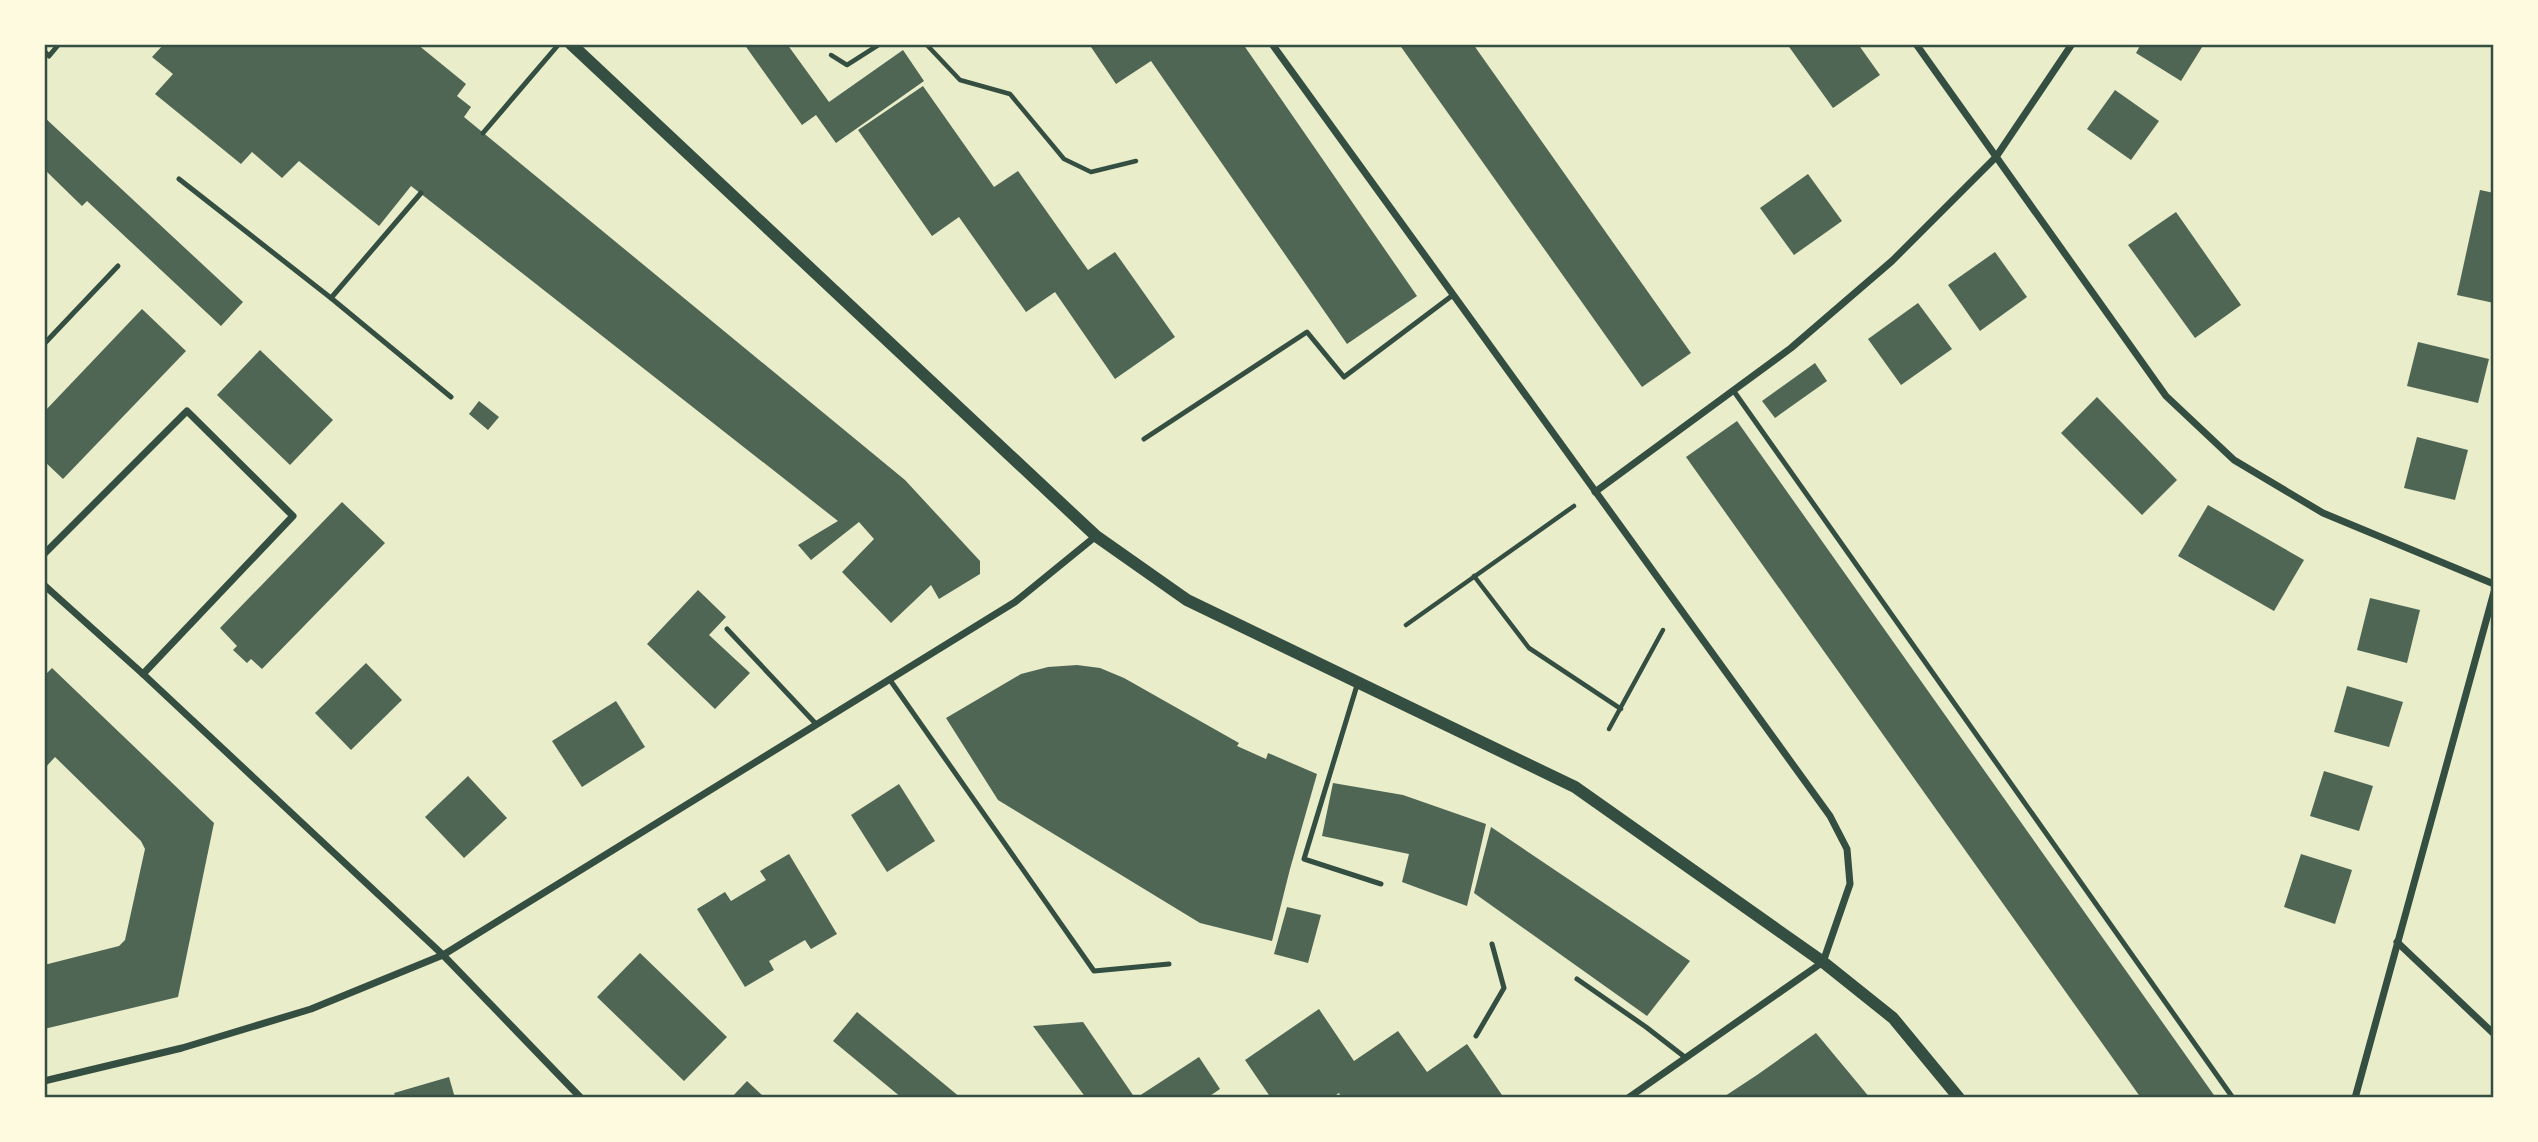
<svg xmlns="http://www.w3.org/2000/svg" width="2538" height="1142" viewBox="0 0 2538 1142" font-family="Helvetica,sans-serif">
	<style>
		.building { fill: #4f6655 }
		.lines { fill: none; stroke-linecap: round; stroke-linejoin: round }
		.path { stroke: #344e41; stroke-width: 4.5 }
		.service { stroke: #344e41; stroke-width: 5 }
		.minor { stroke: #344e41; stroke-width: 7 }
		.tertiary { stroke: #344e41; stroke-width: 12 }
		.neatline { fill: none; stroke: #344e41; stroke-width: 2.5 }
	</style>
	<rect width="100%" height="100%" fill="#e9edc9"/>
	<g class="building">
		<path d="M164 44H417L466 84 457 96 471 107 464 117 905 480 980 561V574L939 599 931 585 891 623 842 572 874 539 859 522 811 560 798 545 838 521 411 186 379 226 299 161 282 178 252 152 241 164 155 94 173 74 152 57Z"/>
		<path d="M744 44H787L829 102 903 50 924 81 836 143 816 115 802 125Z"/>
		<path d="M1089 44H1243L1417 296 1347 344 1151 61 1116 84Z"/>
		<path d="M1399 44H1473L1691 353 1642 387Z"/>
		<path d="M1787 44H1858L1880 75 1833 108Z"/>
		<path d="M2141 44H2204L2181 81 2136 53Z"/>
		<path d="M923 86 994 187 1018 171 1088 270 1115 252 1175 337 1115 379 1055 292 1026 312 959 217 932 236 858 130Z"/>
		<path d="M2115 90 2159 121 2131 160 2087 129Z"/>
		<path d="M44 117 243 302 221 326 87 201 82 206 44 169Z"/>
		<path d="M1808 174 1842 221 1794 255 1760 208Z"/>
		<path d="M2480 190 2494 193V303L2457 295Z"/>
		<path d="M2176 212 2241 305 2195 338 2128 245Z"/>
		<path d="M1995 252 2027 297 1980 331 1948 285Z"/>
		<path d="M1918 303 1952 349 1901 385 1868 339Z"/>
		<path d="M142 309 186 351 63 479 44 461V412Z"/>
		<path d="M2418 342 2489 359 2478 403 2407 386Z"/>
		<path d="M260 350 333 420 290 465 217 395Z"/>
		<path d="M1815 363 1827 381 1775 418 1762 401Z"/>
		<path d="M2097 397 2177 480 2142 515 2061 433Z"/>
		<path d="M479 401 499 417 488 430 469 414Z"/>
		<path d="M1737 421 2216 1098H2141L1686 457Z"/>
		<path d="M2417 437 2468 450 2455 500 2404 488Z"/>
		<path d="M342 502 385 543 262 669 251 659 247 663 233 650 237 646 220 628Z"/>
		<path d="M2208 505 2304 560 2274 611 2178 556Z"/>
		<path d="M698 590 726 617 709 635 750 673 715 709 647 644Z"/>
		<path d="M2370 598 2420 610 2407 663 2357 650Z"/>
		<path d="M366 663 402 700 351 750 315 713Z"/>
		<path d="M1077 665 1100 668 1124 678 1239 743 1237 746 1266 759 1268 753 1317 774 1290 869 1272 941 1200 923 998 800 946 718 1021 674 1048 667Z"/>
		<path d="M52 668 214 823 178 997 44 1029V965L119 946 125 940 145 849 141 841 55 757 44 769V676Z"/>
		<path d="M2347 686 2403 702 2389 747 2334 732Z"/>
		<path d="M616 701 645 747 582 787 552 741Z"/>
		<path d="M2324 771 2373 786 2359 831 2310 816Z"/>
		<path d="M468 776 507 818 464 858 425 817Z"/>
		<path d="M1333 783 1403 795 1486 824 1467 906 1402 882 1409 854 1322 836Z"/>
		<path d="M899 784 935 841 887 872 851 815Z"/>
		<path d="M1491 827 1690 961 1647 1016 1474 893Z"/>
		<path d="M789 854 837 934 811 949 805 940 769 961 774 970 745 987 697 909 725 892 731 901 766 880 760 871Z"/>
		<path d="M2301 854 2352 870 2335 924 2284 907Z"/>
		<path d="M1287 907 1321 915 1308 963 1274 954Z"/>
		<path d="M640 953 727 1037 684 1081 597 997Z"/>
		<path d="M1319 1009 1354 1061 1398 1031 1427 1072 1467 1044 1504 1098H1342L1339 1093 1331 1098H1271L1245 1060Z"/>
		<path d="M857 1012 961 1098H902L833 1041Z"/>
		<path d="M1083 1022 1135 1098H1086L1033 1026Z"/>
		<path d="M1816 1033 1870 1098H1722L1757 1075Z"/>
		<path d="M1199 1057 1220 1089 1207 1098H1136Z"/>
		<path d="M449 1077 455 1098H396L394 1093Z"/>
		<path d="M747 1081 765 1098H731Z"/>
	</g>
	<g class="lines">
		<g class="path">
			<path d="M926 44 960 80 1010 94 1064 159 1091 172 1136 161"/>
			<path d="M831 55 847 65 880 44"/>
			<path d="M1474 576 1529 648 1621 709"/>
			<path d="M1406 625 1574 506"/>
			<path d="M1609 729 1663 630"/>
		</g>
		<g class="service">
			<path d="M44 51 49 56 59 44"/>
			<path d="M483 133 559 44"/>
			<path d="M179 179 331 298 451 397"/>
			<path d="M331 298 421 193"/>
			<path d="M44 344 118 266"/>
			<path d="M1733 390 2233 1098"/>
			<path d="M1144 439 1307 332 1344 377 1453 295"/>
			<path d="M727 629 817 725"/>
			<path d="M890 680 1094 971 1169 964"/>
			<path d="M1358 682 1304 859 1381 884"/>
			<path d="M1577 979 1646 1027 1686 1058"/>
			<path d="M1476 1036 1504 988 1492 944"/>
		</g>
		<g class="minor">
			<path d="M1272 44 1830 816 1847 849 1850 884 1823 962 1628 1098"/>
			<path d="M1916 44 2166 396 2234 460 2323 513 2494 584"/>
			<path d="M1595 492 1791 348 1892 261 1996 157 2072 44"/>
			<path d="M44 554 187 411 293 516 143 674"/>
			<path d="M44 585 143 674 443 955 581 1098"/>
			<path d="M2397 942 2494 1034"/>
			<path d="M44 1081 182 1048 311 1009 443 955 1015 602 1096 536"/>
			<path d="M2355 1098 2494 592"/>
		</g>
		<path class="tertiary" d="M571 44 1096 536 1187 600 1575 787 1823 962 1893 1018 1959 1098"/>
	</g>
	<rect width="2538" height="1142" fill="none" stroke="#fefae0" stroke-width="91"/>
	<rect x="46" y="46" width="2446" height="1050" class="neatline"/>
</svg>
